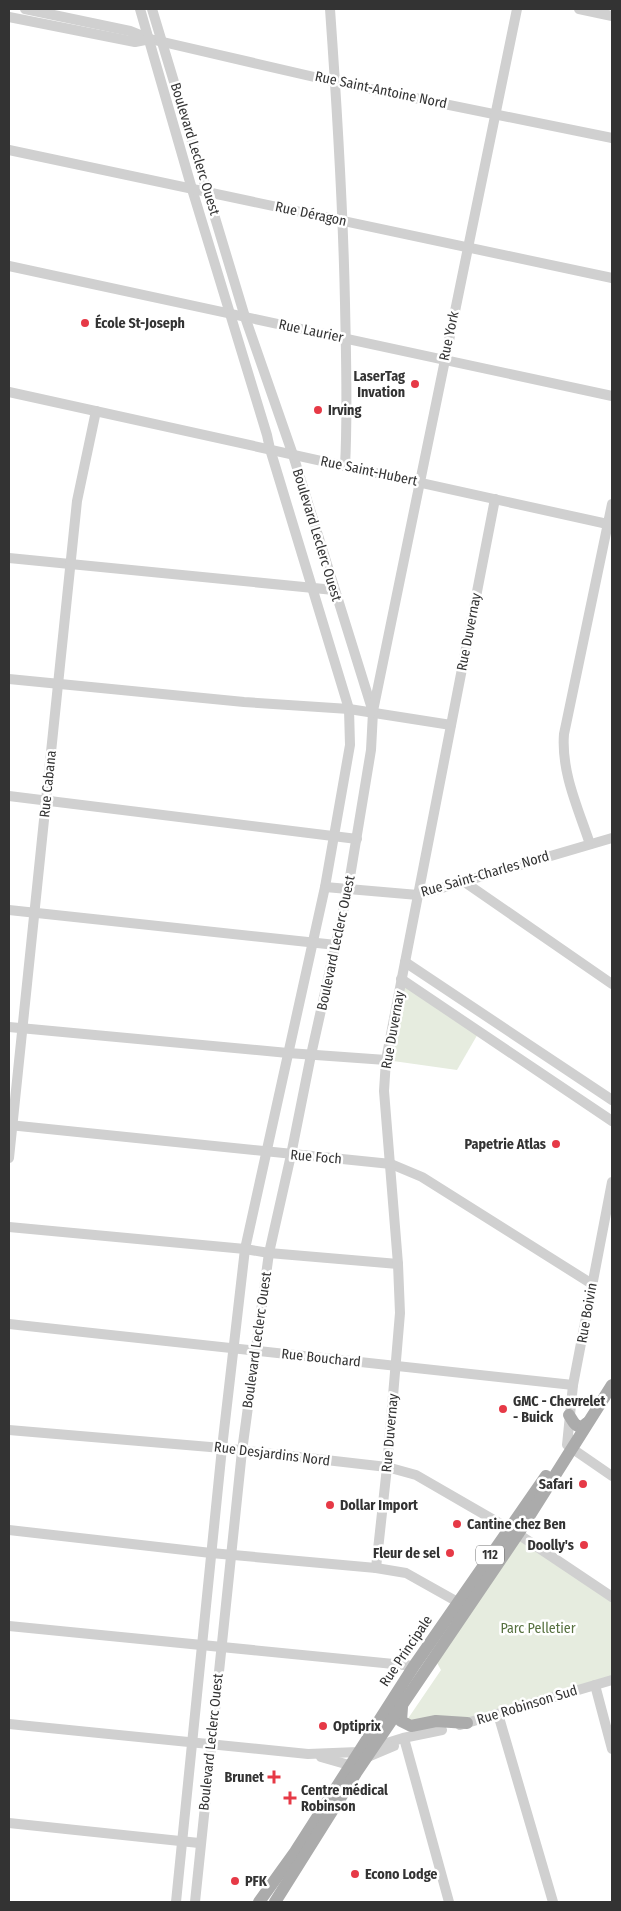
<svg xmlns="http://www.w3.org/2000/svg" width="621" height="1911" viewBox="0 0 621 1911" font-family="'Fira Sans Condensed',sans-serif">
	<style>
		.green { fill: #e6ecdf }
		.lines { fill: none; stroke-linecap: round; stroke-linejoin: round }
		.minor { stroke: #d0d0d0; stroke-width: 10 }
		.major { stroke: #ababab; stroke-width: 12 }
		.poi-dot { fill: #e63946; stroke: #fff; stroke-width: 2 }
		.labels { text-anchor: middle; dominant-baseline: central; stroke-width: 5; stroke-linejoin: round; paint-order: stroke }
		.shield { fill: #fff; stroke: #707070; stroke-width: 1 }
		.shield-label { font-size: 12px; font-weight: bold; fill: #333 }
		.street-label { font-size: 14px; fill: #333; stroke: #fff }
		.poi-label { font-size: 14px; font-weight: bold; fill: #333; stroke: #fff; text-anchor: start }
		.park-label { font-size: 14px; fill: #56703f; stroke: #fff }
	</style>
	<rect width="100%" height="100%" fill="#fff"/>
	<g class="green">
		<path d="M401 979 479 1032 457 1070 386 1060Z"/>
		<path d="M518 1534 612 1597V1678L440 1726 407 1720 441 1670 436 1661Z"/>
	</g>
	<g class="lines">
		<g class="minor">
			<path d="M25 9 130 31 150 39 336 82 612 138"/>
			<path d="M140 9 192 189 267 435 270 449 349 709 350 745 325 887 245 1249 222 1448 176 1902"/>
			<path d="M152 9 245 317 293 455 373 712 371 750 348 889 311 1055 291 1155 269 1253 242 1451 195 1902"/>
			<path d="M330 9C337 107 343 205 345 303 346 358 348 412 345 466"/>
			<path d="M579 9 612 16"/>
			<path d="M9 17 135 42 150 39"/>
			<path d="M9 150 612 278"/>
			<path d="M9 266 612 396"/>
			<path d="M9 392 612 525"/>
			<path d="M9 558 334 590"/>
			<path d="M9 679 244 702 349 709 451 725"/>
			<path d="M373 711 517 9"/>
			<path d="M9 796 357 839"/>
			<path d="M590 844C578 808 561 772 564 734L612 504"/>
			<path d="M463 881 612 984"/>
			<path d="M325 887 418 895 612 838"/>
			<path d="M9 910 336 945"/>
			<path d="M405 962 612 1100"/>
			<path d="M401 979 612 1121"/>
			<path d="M9 1027 288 1053 386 1060"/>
			<path d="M9 1125 391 1164 422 1177 592 1284"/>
			<path d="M9 1158 77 501 96 411"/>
			<path d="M612 1182 573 1385 567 1445 612 1476"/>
			<path d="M9 1227 245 1249 269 1253 398 1264"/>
			<path d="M9 1324 573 1385"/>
			<path d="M9 1430 222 1448 387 1467 416 1475 518 1534 612 1597"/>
			<path d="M9 1530 211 1553 376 1568 406 1573 463 1605"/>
			<path d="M376 1568 387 1467 400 1313 398 1264 384 1091 386 1060 495 499"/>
			<path d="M9 1626 414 1666"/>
			<path d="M595 1685 612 1749"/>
			<path d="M498 1714 553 1902"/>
			<path d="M9 1724 308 1754 358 1752 403 1738 442 1730"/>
			<path d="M460 1725 612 1680"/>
			<path d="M405 1742 449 1902"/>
			<path d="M321 1757 349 1765 394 1746"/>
			<path d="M9 1823 199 1843"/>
		</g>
		<g class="major">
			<path d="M569 1415C573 1421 574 1426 582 1427L587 1423"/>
			<path d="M402 1707 401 1721 411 1726 436 1721 467 1723"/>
			<path d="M259 1902 295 1852 414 1666 546 1476"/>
			<path d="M275 1902 356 1773 518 1534 612 1385"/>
		</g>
	</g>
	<g class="poi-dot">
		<circle cx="85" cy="323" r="5"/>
		<circle cx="415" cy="384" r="5"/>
		<circle cx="318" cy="410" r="5"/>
		<circle cx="556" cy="1144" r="5"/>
		<circle cx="503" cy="1409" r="5"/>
		<circle cx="583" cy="1484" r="5"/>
		<circle cx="330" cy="1505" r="5"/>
		<circle cx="457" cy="1524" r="5"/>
		<circle cx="584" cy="1545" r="5"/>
		<circle cx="450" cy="1553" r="5"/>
		<circle cx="323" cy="1726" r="5"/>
		<path d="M271.5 1769.5h5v5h5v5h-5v5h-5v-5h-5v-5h5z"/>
		<path d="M287.5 1790.5h5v5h5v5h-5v5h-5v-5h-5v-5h5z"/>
		<circle cx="355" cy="1874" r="5"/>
		<circle cx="235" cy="1881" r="5"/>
	</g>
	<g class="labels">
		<rect class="shield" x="476" y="1545.5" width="28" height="19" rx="4"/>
		<g class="shield-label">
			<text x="490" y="1555">112</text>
		</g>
		<g class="street-label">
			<text transform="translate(381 90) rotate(12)">Rue Saint-Antoine Nord</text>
			<text transform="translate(195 149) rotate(73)">Boulevard Leclerc Ouest</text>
			<text transform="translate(311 214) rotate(12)">Rue Déragon</text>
			<text transform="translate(311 331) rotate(12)">Rue Laurier</text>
			<text transform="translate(449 336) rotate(-78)">Rue York</text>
			<text transform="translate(369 471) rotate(12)">Rue Saint-Hubert</text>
			<text transform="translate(317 535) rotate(73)">Boulevard Leclerc Ouest</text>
			<text transform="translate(469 632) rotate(-79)">Rue Duvernay</text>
			<text transform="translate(48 784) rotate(-84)">Rue Cabana</text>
			<text transform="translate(485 874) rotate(-16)">Rue Saint-Charles Nord</text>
			<text transform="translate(336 943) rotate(-78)">Boulevard Leclerc Ouest</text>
			<text transform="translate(393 1030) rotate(-80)">Rue Duvernay</text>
			<text transform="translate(316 1157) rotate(5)">Rue Foch</text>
			<text transform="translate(587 1313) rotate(-80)">Rue Boivin</text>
			<text transform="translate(257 1340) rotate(-82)">Boulevard Leclerc Ouest</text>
			<text transform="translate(321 1358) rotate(6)">Rue Bouchard</text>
			<text transform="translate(390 1433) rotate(-85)">Rue Duvernay</text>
			<text transform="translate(272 1454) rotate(7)">Rue Desjardins Nord</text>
			<text transform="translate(406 1651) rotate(-56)">Rue Principale</text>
			<text transform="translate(527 1705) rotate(-17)">Rue Robinson Sud</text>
			<text transform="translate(211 1742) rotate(-84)">Boulevard Leclerc Ouest</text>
		</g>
		<g class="poi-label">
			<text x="95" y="323">École St-Joseph</text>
			<text x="405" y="376" text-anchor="end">LaserTag<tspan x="405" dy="16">Invation</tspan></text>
			<text x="328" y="410">Irving</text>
			<text x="546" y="1144" text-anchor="end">Papetrie Atlas</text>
			<text x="513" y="1401">GMC - Chevrelet<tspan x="513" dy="16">- Buick</tspan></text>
			<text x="573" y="1484" text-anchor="end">Safari</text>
			<text x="340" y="1505">Dollar Import</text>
			<text x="467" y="1524">Cantine chez Ben</text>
			<text x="574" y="1545" text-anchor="end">Doolly's</text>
			<text x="440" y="1553" text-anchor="end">Fleur de sel</text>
			<text x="333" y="1726">Optiprix</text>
			<text x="264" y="1777" text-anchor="end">Brunet</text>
			<text x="301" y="1790">Centre médical<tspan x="301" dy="16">Robinson</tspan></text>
			<text x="365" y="1874">Econo Lodge</text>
			<text x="245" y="1881">PFK</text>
		</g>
		<g class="park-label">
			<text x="538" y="1628">Parc Pelletier</text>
		</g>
	</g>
	<rect width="621" height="1911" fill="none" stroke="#333333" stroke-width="20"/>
</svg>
